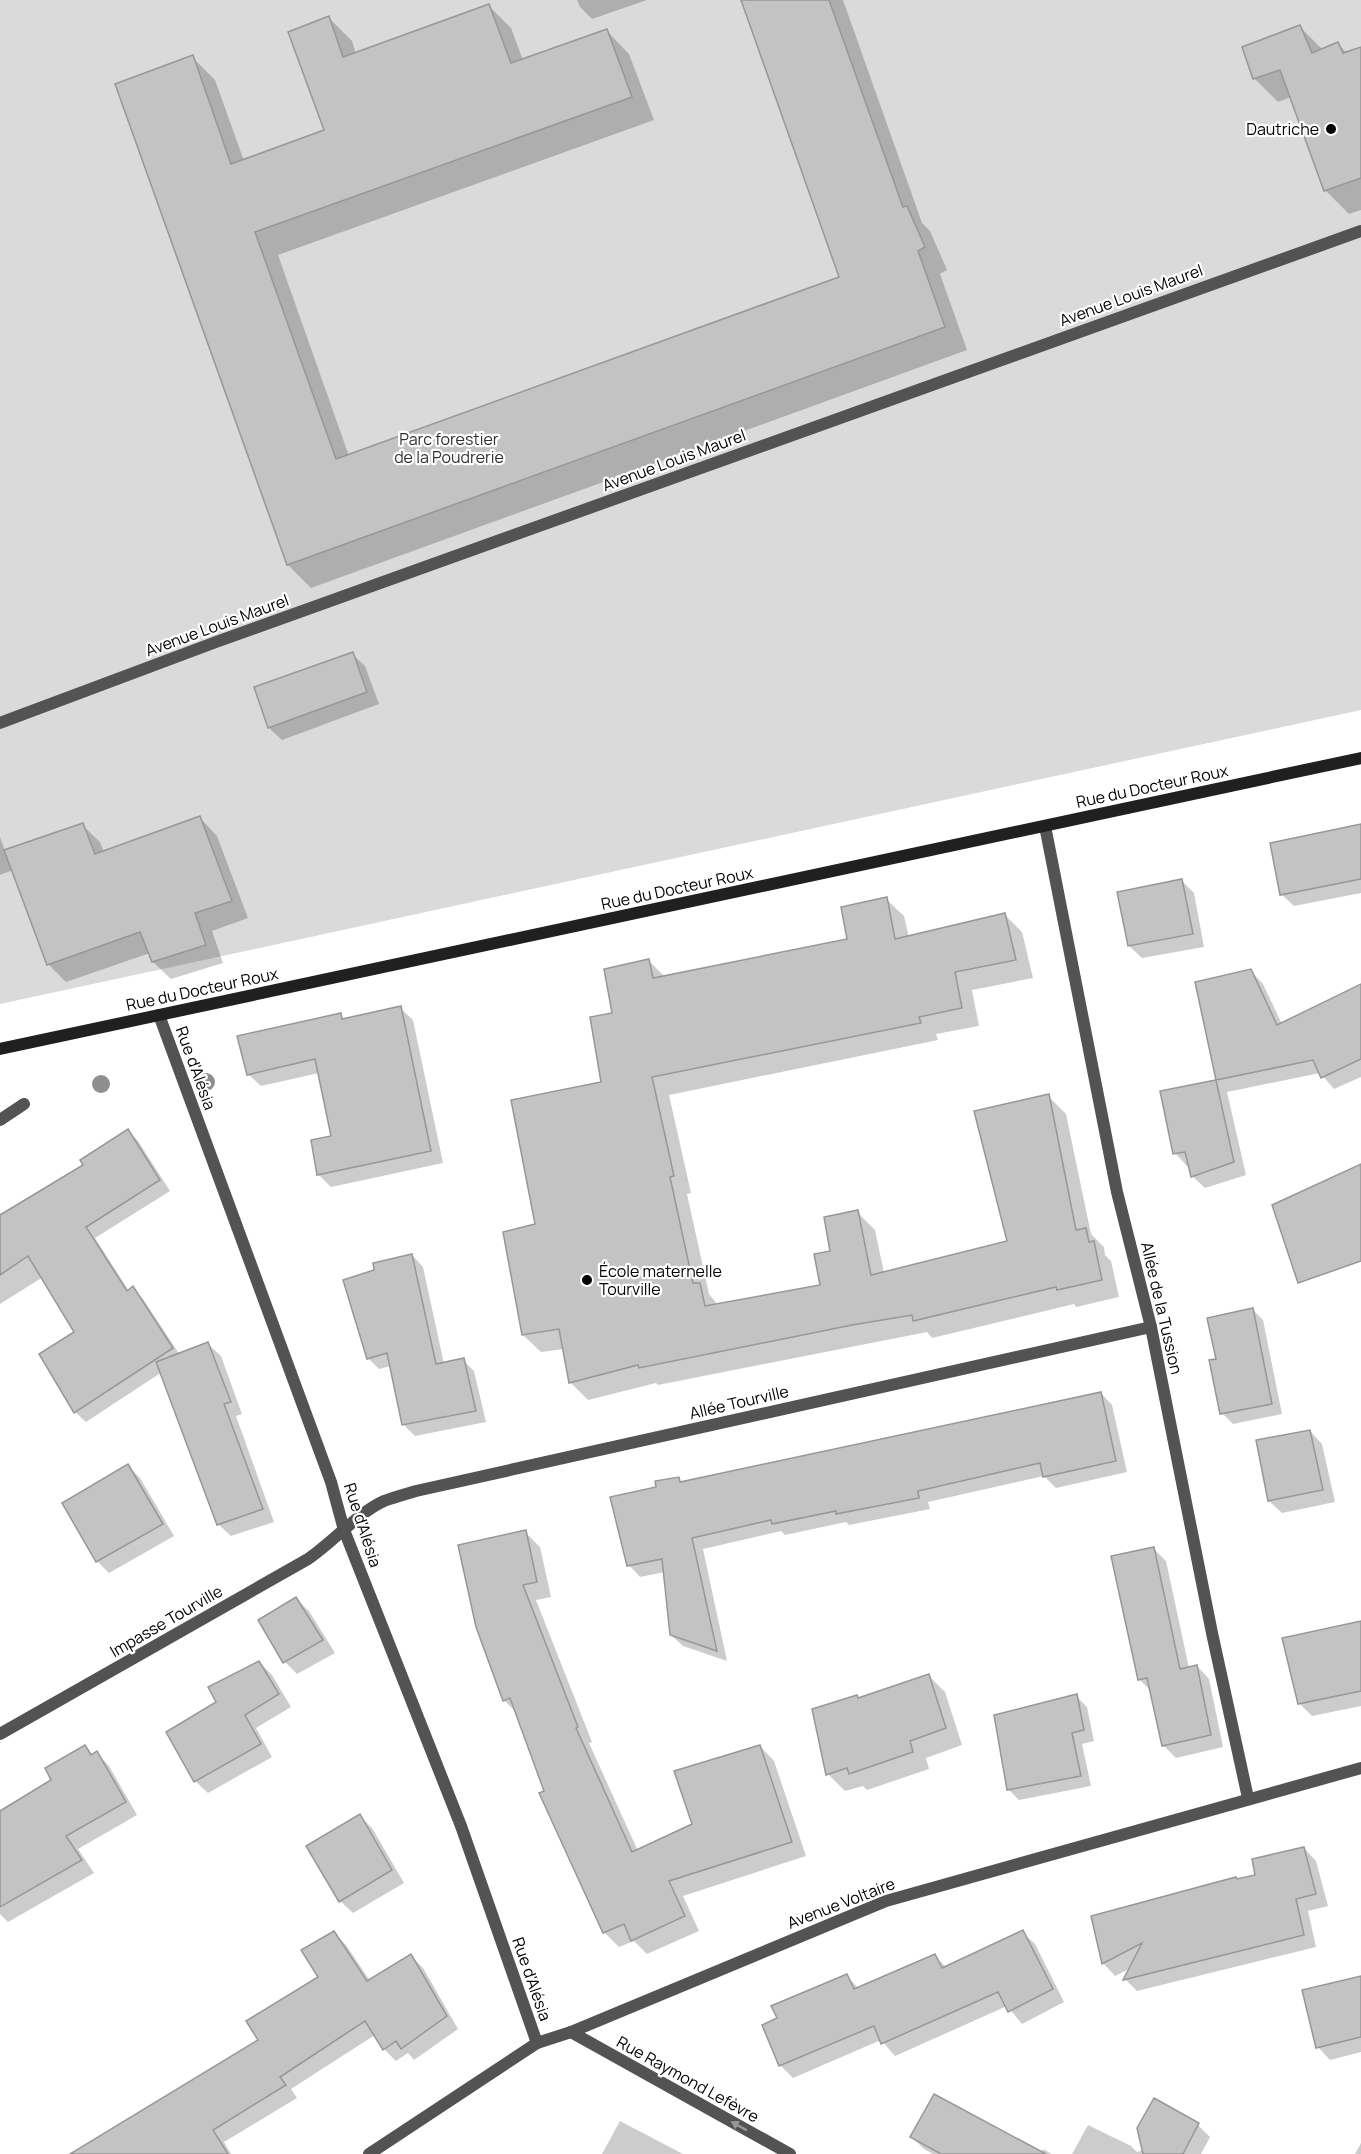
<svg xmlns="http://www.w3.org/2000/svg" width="1361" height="2154" viewBox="0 0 1361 2154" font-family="Manrope,sans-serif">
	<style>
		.green { fill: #dadada }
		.shadow { fill: #0003 }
		.building { fill: #c3c3c3; stroke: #979797; stroke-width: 1.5 }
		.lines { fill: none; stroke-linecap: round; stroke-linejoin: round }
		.service { stroke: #535353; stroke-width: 12 }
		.minor { stroke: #535353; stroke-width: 12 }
		.tertiary { stroke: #535353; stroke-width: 12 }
		.secondary { stroke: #202020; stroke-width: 12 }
		.tree { fill: #8e8e8e }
		.oneway { fill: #989898 }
		.poi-dot { fill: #000; stroke: #fff; stroke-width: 2 }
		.labels { text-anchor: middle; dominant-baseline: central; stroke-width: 4.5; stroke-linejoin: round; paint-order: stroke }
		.poi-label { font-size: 16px; fill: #000; stroke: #fff; text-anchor: end }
		.street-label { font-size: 16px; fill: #000; stroke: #fff }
		.park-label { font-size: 16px; fill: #313131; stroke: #fff }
	</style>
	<rect width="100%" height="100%" fill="#fff"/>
	<path class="green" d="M0 0H1361V710L0 1004Z"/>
	<g class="shadow">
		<path d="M577 0H647L592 19 580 7Z"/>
		<path d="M742 0H843L922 223 930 231 947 270 940 274 967 350 311 588 288 565 192 57 215 80 244 161 326 131 329 18 352 41 356 54 488 5 511 28 523 60 606 30 629 54 654 120 278 255 349 456 841 278Z"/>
		<path d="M1300 27 1323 50 1338 44 1347 53 1361 48V210L1349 214 1325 190 1291 97 1278 102 1254 78Z"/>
		<path d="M352 654 365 666 379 704 282 740 269 728 256 688Z"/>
		<path d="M200 818 217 836 248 918 212 931 223 963 171 979 153 962 150 953 66 982 48 964 13 870 0 875V837L5 851 82 825 100 842 104 852Z"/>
		<path d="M1361 826V893L1294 906 1281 894Z"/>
		<path d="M1181 880 1194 893 1204 947 1142 958 1129 946 1119 893Z"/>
		<path d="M886 899 904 916 909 938 1005 915 1022 932 1033 978 972 990 979 1026 936 1034 938 1040 669 1095 691 1193 687 1194 709 1294 718 1305 822 1286 832 1253 857 1212 875 1230 884 1273 1009 1242 1048 1096 1066 1114 1091 1234 1104 1247 1105 1255 1111 1261 1119 1297 1076 1307 1074 1304 932 1338 927 1332 658 1385 656 1383 588 1400 570 1382 564 1349 541 1352 523 1335 536 1225 603 1083 613 1014 649 961 665 977 849 941Z"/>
		<path d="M1251 971 1263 984 1282 1024 1361 999V1077L1334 1089 1320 1073 1227 1092 1246 1175 1205 1188 1192 1176 1190 1165 1187 1166 1175 1153 1161 1092 1218 1081 1197 983Z"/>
		<path d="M400 1008 413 1020 443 1163 331 1187 318 1174 332 1137 319 1073 261 1086 248 1074 340 1014 345 1020Z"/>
		<path d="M128 1131 138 1141 170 1191 95 1238 129 1291 133 1288 143 1299 180 1355 208 1344 221 1356 242 1414 236 1416 274 1522 231 1536 218 1524 162 1372 86 1422 75 1412 76 1332 43 1277 0 1304V1234Z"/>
		<path d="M412 1255 423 1267 444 1364 463 1360 474 1371 486 1422 415 1436 404 1425 391 1366 379 1369 368 1358 376 1271Z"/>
		<path d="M1252 1309 1263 1320 1282 1414 1233 1424 1222 1413 1218 1360Z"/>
		<path d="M1101 1393 1112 1405 1127 1472 1056 1488 1044 1476 928 1502 930 1509 849 1525 846 1522 785 1535 781 1531 703 1549 727 1661 683 1646 671 1635 665 1572 640 1577 629 1565 657 1489 678 1479 683 1483Z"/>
		<path d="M1310 1431 1322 1444 1335 1502 1282 1513 1269 1501Z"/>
		<path d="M128 1466 140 1478 174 1536 109 1573 97 1561Z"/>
		<path d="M525 1532 540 1547 551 1597 536 1600 592 1742 589 1743 638 1851 694 1824 760 1746 774 1761 806 1856 683 1896 699 1931 647 1954 634 1941 619 1947 604 1932 546 1791 517 1713 504 1700Z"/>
		<path d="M1154 1549 1166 1561 1189 1668 1197 1666 1209 1679 1223 1747 1176 1758 1163 1745 1151 1691 1139 1679Z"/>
		<path d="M296 1599 309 1611 335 1653 297 1674 285 1662Z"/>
		<path d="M1361 1622V1706L1312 1716 1299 1703Z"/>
		<path d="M259 1662 272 1675 291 1707 256 1728 272 1757 208 1793 195 1781 219 1702Z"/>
		<path d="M928 1675 945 1692 962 1745 926 1758 929 1769 867 1790 863 1786 845 1791 828 1774 857 1697 859 1699Z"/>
		<path d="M1076 1696 1087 1707 1094 1741 1082 1744 1091 1786 1019 1800 1009 1790Z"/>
		<path d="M85 1746 93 1755 97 1753 109 1766 137 1815 78 1849 94 1873 8 1922 0 1914V1814L53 1780Z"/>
		<path d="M360 1816 372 1828 404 1883 353 1913 340 1901Z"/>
		<path d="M1304 1848 1316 1861 1328 1906 1308 1911 1316 1947 1137 1991 1125 1979 1131 1968 1115 1976 1103 1963 1093 1917 1257 1876Z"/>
		<path d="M1022 1932 1035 1944 1064 2002 1022 2024 1007 2006 895 2056 881 2040 793 2078 780 2065 779 2019 847 1976 859 1989 935 1956 947 1968Z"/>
		<path d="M334 1933 346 1945 370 1981 411 1956 423 1968 458 2029 414 2060 408 2053 396 2061 384 2049 375 2035 291 2089 297 2098 224 2142 231 2154H72L260 2041 320 1977Z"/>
		<path d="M1361 1977V2052L1330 2060 1318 2047Z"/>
		<path d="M1155 2100 1198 2125 1210 2137 1201 2154H1072L1088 2125 1131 2146 1137 2152 1144 2150Z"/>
		<path d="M620 2121 683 2154H602Z"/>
		<path d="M912 2137 1041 2153 1043 2149 1052 2154H933L924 2149Z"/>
		<path d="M1361 2143V2154H1355Z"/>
	</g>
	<g class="building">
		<path d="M741 0H829L903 207 907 206 925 247 918 251 945 327 287 565 115 84 193 55 231 164 324 130 288 32 329 16 343 57 489 4 511 63 607 29 632 97 255 232 336 459 839 277Z"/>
		<path d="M1300 25 1312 53 1338 42 1343 53 1361 47V178L1324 191 1280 70 1253 79 1242 47Z"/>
		<path d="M353 652 367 692 268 728 254 687Z"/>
		<path d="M200 816 232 901 195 913 206 945 152 962 140 932 47 965 4 850 83 823 95 854Z"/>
		<path d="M1361 824V879L1280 895 1270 843Z"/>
		<path d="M1182 879 1193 934 1128 946 1117 892Z"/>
		<path d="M887 897 895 939 1005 913 1016 960 955 972 962 1008 919 1017 921 1023 652 1077 674 1176 670 1177 693 1283H700L705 1306 820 1285 814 1254 830 1251 824 1217 858 1210 871 1275 1007 1241 974 1111 1049 1094 1076 1230 1086 1228 1089 1242 1094 1241 1102 1280 1057 1290 1056 1287 913 1321 912 1315 852 1325 639 1368 638 1365 569 1383 559 1329 522 1335 503 1232 535 1224 511 1100 601 1082 590 1017 612 1013 604 969 649 959 653 978 847 939 841 907Z"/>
		<path d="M1251 969 1277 1025 1361 984V1059L1321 1078 1313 1060 1216 1080 1195 982Z"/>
		<path d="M401 1006 431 1151 317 1175 311 1140 331 1136 315 1059 247 1075 237 1036 341 1013 342 1019Z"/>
		<path d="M1216 1080 1234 1162 1191 1177 1185 1152 1173 1154 1160 1091Z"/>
		<path d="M128 1129 160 1180 86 1227 127 1291 133 1286 173 1348 74 1413 39 1354 74 1332 28 1256 0 1275V1215L83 1165 80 1160Z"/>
		<path d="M1361 1164V1261L1298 1283 1272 1205Z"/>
		<path d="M412 1254 436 1364 464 1358 476 1411 402 1425 387 1353 367 1359 343 1280 374 1270 373 1263Z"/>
		<path d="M1253 1308 1272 1404 1220 1414 1209 1360 1216 1359 1207 1318Z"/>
		<path d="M208 1342 231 1402 224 1404 263 1509 217 1525 156 1362Z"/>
		<path d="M1101 1392 1116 1461 1043 1477 1040 1463 918 1491 919 1498 836 1514V1511L772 1524 771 1520 692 1538 717 1651 670 1635 662 1559 627 1566 610 1497 656 1487 655 1481 679 1477 680 1482Z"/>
		<path d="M1310 1430 1323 1490 1268 1501 1256 1440Z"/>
		<path d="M128 1464 163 1524 96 1562 62 1503Z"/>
		<path d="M526 1530 537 1582 523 1585 578 1727 576 1728 632 1852 692 1824 674 1771 760 1745 792 1842 669 1881 685 1916 631 1941 624 1924 603 1933 539 1793 544 1791 510 1698 503 1701 476 1627 458 1545Z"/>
		<path d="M1154 1547 1180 1669 1197 1665 1211 1735 1162 1746 1147 1678 1138 1680 1111 1556Z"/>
		<path d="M296 1597 323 1640 283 1663 258 1620Z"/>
		<path d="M1361 1621V1691L1298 1704 1282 1638Z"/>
		<path d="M259 1661 279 1694 245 1715 261 1744 194 1782 166 1732 216 1702 208 1687Z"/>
		<path d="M929 1674 946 1728 910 1741 913 1752 849 1774 847 1768 826 1775 812 1709 857 1695 858 1698Z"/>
		<path d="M1077 1694 1084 1730 1072 1733 1081 1776 1007 1790 994 1715Z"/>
		<path d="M85 1745 91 1755 97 1751 126 1802 66 1836 82 1860 0 1907V1811L51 1780 45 1768Z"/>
		<path d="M360 1814 392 1870 339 1902 306 1846Z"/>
		<path d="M1304 1847 1316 1894 1296 1899 1304 1935 1123 1980 1142 1943 1102 1964 1091 1916 1236 1877 1237 1879 1255 1875 1252 1859Z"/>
		<path d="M1023 1930 1053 1989 1008 2012 998 1992 881 2044 874 2026 779 2066 762 2025 777 2018 771 2006 847 1974 854 1989 935 1954 942 1968Z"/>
		<path d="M334 1931 367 1981 411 1954 447 2016 401 2049 396 2041 383 2050 365 2021 280 2077 286 2085 213 2130 228 2154H70L258 2040 246 2021 318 1977 301 1950Z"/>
		<path d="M1361 1976V2037L1316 2048 1302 1990Z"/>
		<path d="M934 2094 1046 2154H941L910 2137Z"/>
		<path d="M1154 2098 1199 2123 1183 2154H1143L1137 2128Z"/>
	</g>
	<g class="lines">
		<path class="service" d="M0 723 216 642 1361 231"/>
		<g class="minor">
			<path d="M1045 826 1117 1192 1151 1327 1212 1633 1248 1798"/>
			<path d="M159 1015 331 1482 344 1530 461 1826 537 2043"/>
			<path d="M0 1120 24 1104"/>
			<path d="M0 1734 308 1559C332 1543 359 1512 384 1501 394 1497 406 1494 416 1491L1151 1327"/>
			<path d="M571 2032 790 2154"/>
		</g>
		<path class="tertiary" d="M369 2154 537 2043 571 2032 886 1901 1361 1768"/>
		<path class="secondary" d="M0 1049 1361 758"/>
	</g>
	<g class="tree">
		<circle cx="206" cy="1082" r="9"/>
		<circle cx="101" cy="1084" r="9"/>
	</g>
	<defs><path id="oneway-solid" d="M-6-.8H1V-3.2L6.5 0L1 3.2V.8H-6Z" transform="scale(1.5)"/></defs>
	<use class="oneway" href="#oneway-solid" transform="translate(739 2126) rotate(-151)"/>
	<g class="poi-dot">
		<circle cx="1331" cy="129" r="6"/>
		<circle cx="587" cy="1280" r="6"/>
	</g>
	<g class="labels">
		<g class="poi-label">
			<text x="1319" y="129">Dautriche</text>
			<text x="599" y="1271" text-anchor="start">École maternelle<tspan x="599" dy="18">Tourville</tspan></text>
		</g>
		<g class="street-label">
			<text transform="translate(1131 295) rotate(-20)">Avenue Louis Maurel</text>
			<text transform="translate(674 460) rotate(-20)">Avenue Louis Maurel</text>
			<text transform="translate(217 625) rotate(-20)">Avenue Louis Maurel</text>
			<text transform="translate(1152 786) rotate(-12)">Rue du Docteur Roux</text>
			<text transform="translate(677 888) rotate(-12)">Rue du Docteur Roux</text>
			<text transform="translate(202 989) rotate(-12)">Rue du Docteur Roux</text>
			<text transform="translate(196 1068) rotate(70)">Rue d'Alésia</text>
			<text transform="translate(1162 1308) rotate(77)">Allée de la Tussion</text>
			<text transform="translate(739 1402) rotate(-13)">Allée Tourville</text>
			<text transform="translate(363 1525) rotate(72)">Rue d'Alésia</text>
			<text transform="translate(166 1621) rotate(-30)">Impasse Tourville</text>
			<text transform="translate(841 1903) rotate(-21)">Avenue Voltaire</text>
			<text transform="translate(532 1979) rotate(71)">Rue d'Alésia</text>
			<text transform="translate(688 2079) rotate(29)">Rue Raymond Lefèvre</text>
		</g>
		<g class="park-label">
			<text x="449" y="439">Parc forestier<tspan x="449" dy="18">de la Poudrerie</tspan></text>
		</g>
	</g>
</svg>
